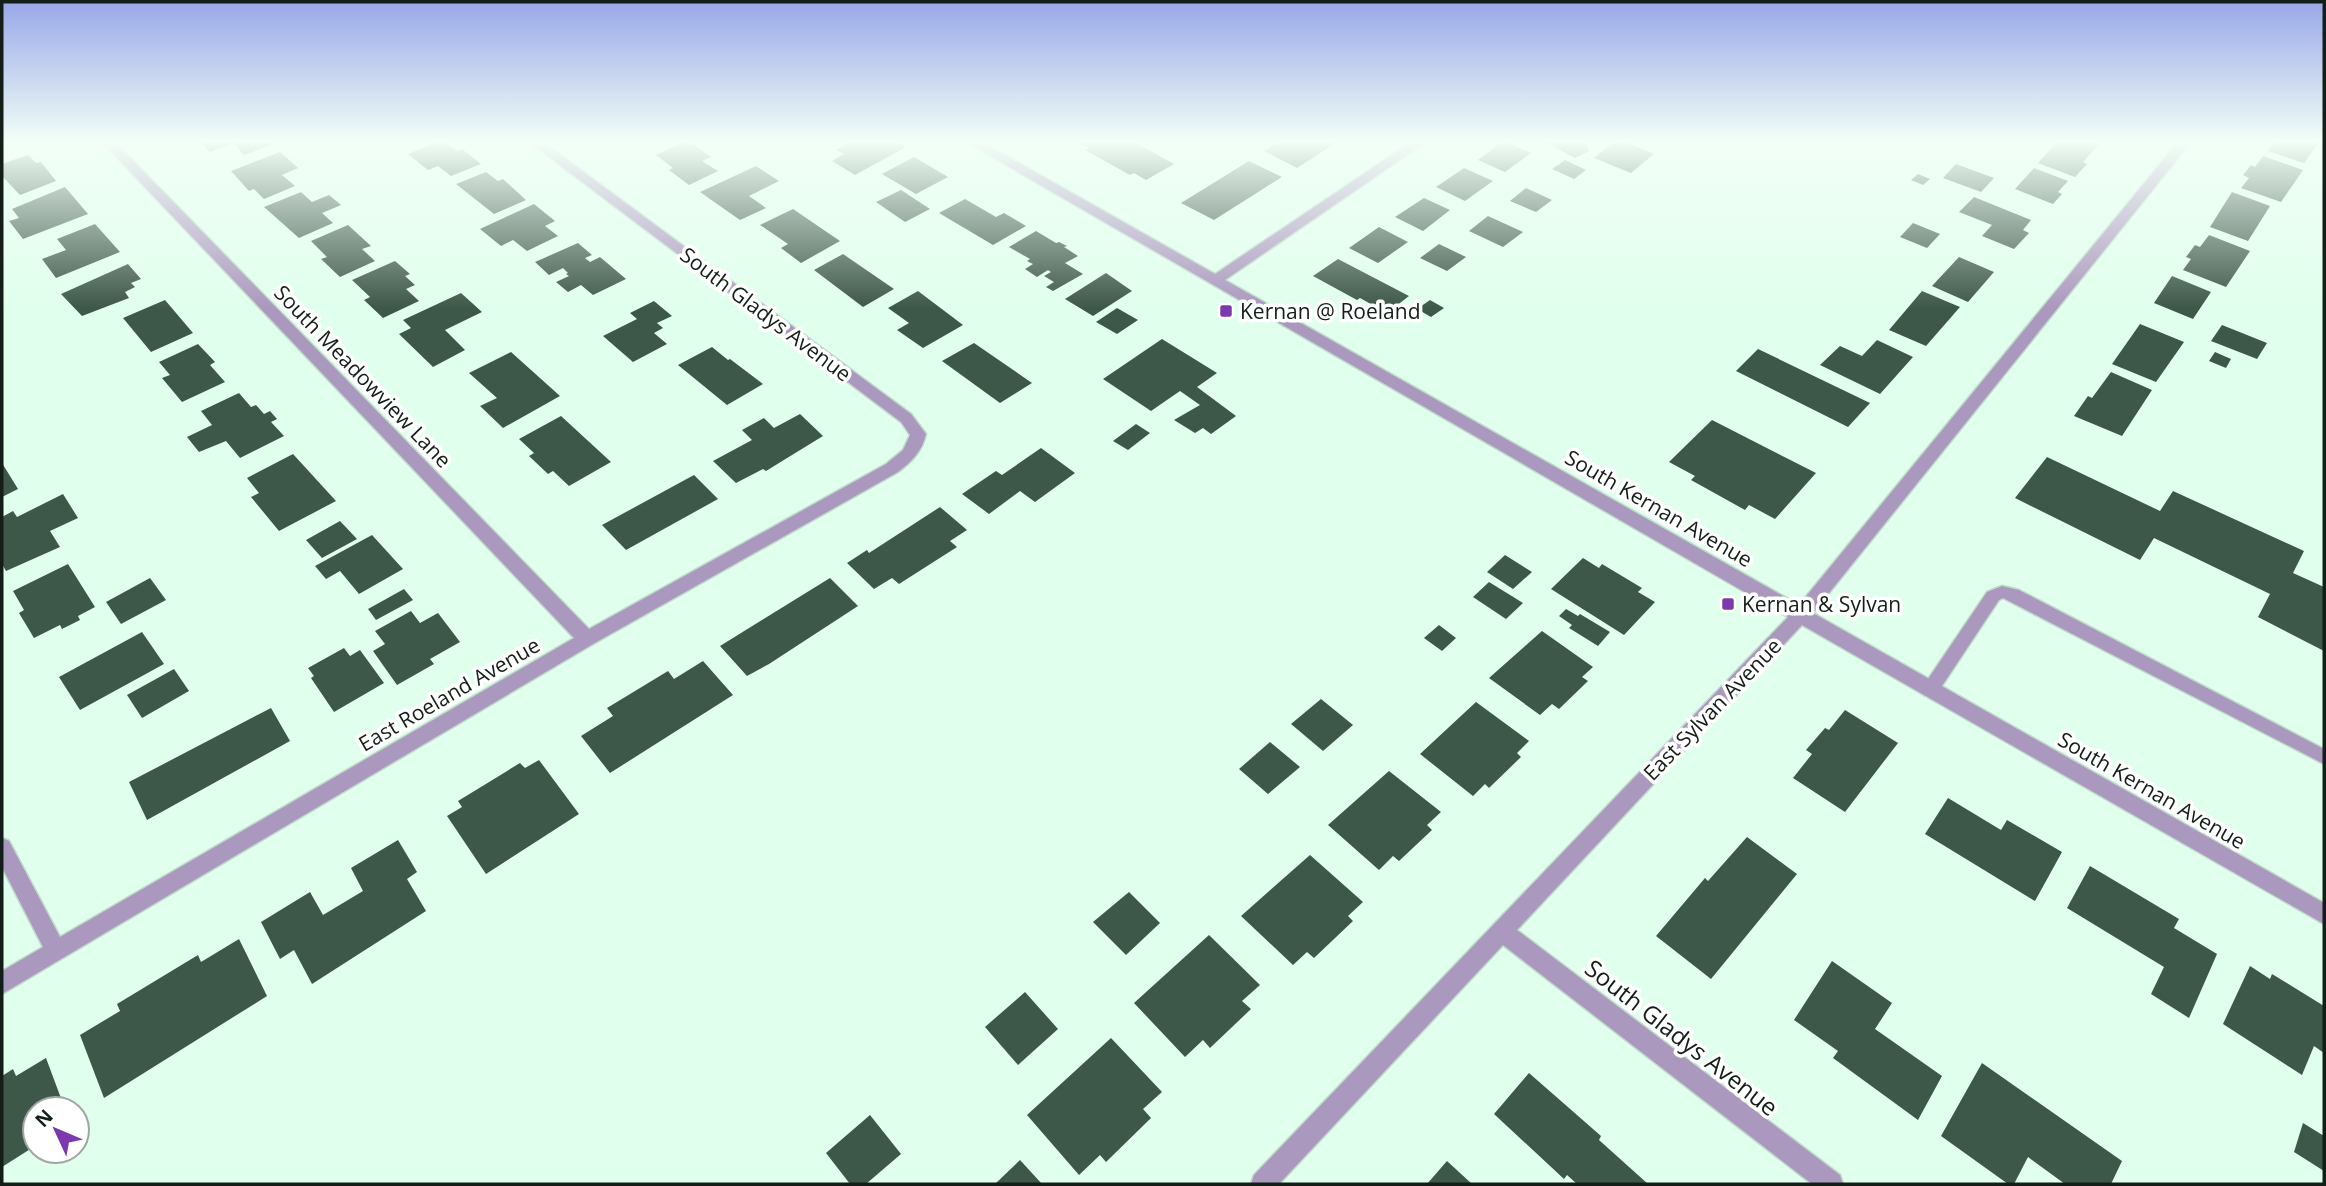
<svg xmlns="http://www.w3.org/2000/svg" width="2326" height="1186" viewBox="0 0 2326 1186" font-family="'Open Sans',sans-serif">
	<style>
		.building { fill: #3d5748 }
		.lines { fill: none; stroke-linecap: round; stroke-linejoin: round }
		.service-casing { stroke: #c0dbcb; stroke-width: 3 }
		.minor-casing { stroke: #c0dbcb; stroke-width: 3 }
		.service { fill: #ab98be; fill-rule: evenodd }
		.minor { fill: #ab98be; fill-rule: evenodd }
		.poi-dot { fill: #7b39ad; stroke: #fff; stroke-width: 2.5 }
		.labels { text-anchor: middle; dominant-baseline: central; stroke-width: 7; stroke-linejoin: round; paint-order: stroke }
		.poi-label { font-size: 21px; fill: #131e18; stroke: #fff; text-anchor: start }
		.street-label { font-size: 21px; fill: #131e18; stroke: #fff }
		.near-street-label { font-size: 24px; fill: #131e18; stroke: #fff }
	</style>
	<rect width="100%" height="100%" fill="#e1ffed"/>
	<g class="building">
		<path d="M201 142H277V143L244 155 233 143 210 152Z"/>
		<path d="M437 142H445L457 151 462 149 481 164 451 176 438 166 428 170 408 154Z"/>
		<path d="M684 142H690L711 157 702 161 718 171 689 185 669 170 673 168 656 155Z"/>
		<path d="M844 142H897L906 147 855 175 832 161 844 154 836 150 847 144Z"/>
		<path d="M1078 142H1134L1174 164 1146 180 1134 173 1130 175 1085 150 1089 148Z"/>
		<path d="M1279 142H1337L1297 168 1264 151Z"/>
		<path d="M1502 142H1506L1531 153 1505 172 1478 160Z"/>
		<path d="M1544 142H1585L1589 151 1575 158Z"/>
		<path d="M1614 142H1626L1654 154 1631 173 1594 158Z"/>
		<path d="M2057 142H2093L2099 144 2083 162 2087 164 2075 177 2038 163Z"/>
		<path d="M2274 142H2319L2304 163 2268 151Z"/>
		<path d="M280 152 298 168 282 175 295 186 264 199 254 189 249 191 231 171Z"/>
		<path d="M28 155 36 163 41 162 56 181 20 195 2 176V164Z"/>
		<path d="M2263 156 2303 170 2281 202 2241 188 2249 178 2243 175 2251 165 2255 167Z"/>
		<path d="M914 157 948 177 916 194 882 174Z"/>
		<path d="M1565 160 1586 170 1574 179 1552 169Z"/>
		<path d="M1249 161 1282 177 1214 220 1181 203Z"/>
		<path d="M1956 164 1994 178 1981 192 1943 178Z"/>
		<path d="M756 166 779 181 749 196 766 208 740 220 700 192Z"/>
		<path d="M1464 168 1493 181 1465 201 1436 187Z"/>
		<path d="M2034 168 2068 181 2058 192 2062 194 2053 204 2015 189Z"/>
		<path d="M486 172 498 181 503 179 526 200 494 214 456 184Z"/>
		<path d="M1918 174 1930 179 1923 185 1911 180Z"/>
		<path d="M65 187 88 214 23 239 9 221 19 218 12 209Z"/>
		<path d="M1526 188 1552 200 1536 212 1510 201Z"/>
		<path d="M901 190 930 209 905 222 876 202Z"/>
		<path d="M301 192 312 202 329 195 341 205 322 213 333 223 299 238 264 207Z"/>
		<path d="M2232 192 2270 206 2248 241 2210 227Z"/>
		<path d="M1974 197 2031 220 2023 230 2029 233 2014 249 1982 236 1992 225 1959 212Z"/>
		<path d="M1424 198 1450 210 1423 231 1395 217Z"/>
		<path d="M965 199 996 217 1004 213 1026 226 993 245 939 213Z"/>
		<path d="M534 204 555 221 545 226 558 236 527 251 513 240 501 246 480 229Z"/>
		<path d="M793 209 840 241 801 263 781 248 788 244 760 225Z"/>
		<path d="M1488 216 1523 232 1503 247 1469 231Z"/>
		<path d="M1913 223 1940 234 1927 248 1900 237Z"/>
		<path d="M95 224 120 252 56 278 42 259 66 250 57 239Z"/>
		<path d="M348 225 371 246 362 249 375 261 340 277 321 259 327 257 311 241Z"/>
		<path d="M1379 227 1408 242 1378 263 1349 248Z"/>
		<path d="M1036 231 1056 243 1059 242 1067 246 1064 247 1078 256 1065 263 1083 274 1053 291 1046 287 1054 282 1044 276 1051 272 1048 270 1037 277 1025 269 1033 264 1027 261 1030 259 1009 247Z"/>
		<path d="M2209 235 2250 251 2226 287 2183 270 2191 259 2186 257 2195 245 2200 247Z"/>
		<path d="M578 243 592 255 585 258 590 262 600 257 626 279 593 295 581 285 568 292 556 282 569 276 566 274 568 273 563 268 549 275 535 262Z"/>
		<path d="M1439 244 1466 257 1447 271 1420 258Z"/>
		<path d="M843 254 894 289 863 307 814 270Z"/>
		<path d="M1959 257 1994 272 1968 302 1932 286Z"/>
		<path d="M1338 259 1409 296 1387 313 1360 298 1357 300 1313 276Z"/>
		<path d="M395 261 410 274 405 276 415 285 406 289 419 301 383 318 364 300 370 297 352 280Z"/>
		<path d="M128 264 141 279 131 283 135 287 125 292 129 298 82 316 61 294Z"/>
		<path d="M1106 273 1132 291 1093 316 1065 299Z"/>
		<path d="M2172 276 2211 292 2193 319 2154 303Z"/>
		<path d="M918 291 963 325 923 348 897 330 909 323 888 308Z"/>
		<path d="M1922 291 1960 307 1926 346 1889 330Z"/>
		<path d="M461 293 482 312 445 330 465 350 433 367 399 334 411 328 403 320Z"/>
		<path d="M165 300 193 333 151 352 123 318Z"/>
		<path d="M1430 300 1444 308 1431 317 1417 309Z"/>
		<path d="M654 301 672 316 657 323 663 328 654 333 667 344 633 362 603 336 637 319 630 313Z"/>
		<path d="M1117 308 1138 320 1117 334 1096 322Z"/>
		<path d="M2140 324 2184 342 2156 382 2112 364Z"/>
		<path d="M2222 325 2267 343 2257 359 2211 341Z"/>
		<path d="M1162 339 1217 373 1197 387 1236 416 1211 434 1203 428 1195 433 1174 420 1200 405 1180 391 1151 411 1103 379Z"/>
		<path d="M1877 340 1913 357 1880 394 1820 365 1840 346 1862 356Z"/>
		<path d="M974 343 1032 383 1000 403 942 361Z"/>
		<path d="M198 344 215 362 210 365 225 382 182 402 162 378 170 375 159 362Z"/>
		<path d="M712 347 728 360 730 359 763 384 727 405 678 365Z"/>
		<path d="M1758 349 1870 403 1848 427 1736 371Z"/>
		<path d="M511 352 560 396 503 428 480 406 497 398 469 373Z"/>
		<path d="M2215 352 2231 359 2226 368 2209 361Z"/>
		<path d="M2111 372 2152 390 2122 436 2074 416 2088 396 2092 398Z"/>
		<path d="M239 393 251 407 256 405 264 414 270 411 277 419 271 422 284 436 240 458 226 441 199 452 187 437 212 425 201 411Z"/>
		<path d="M800 414 823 436 766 471 763 469 736 483 713 461 752 440 742 430 764 418 774 428Z"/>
		<path d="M561 416 611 462 569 486 553 471 548 474 529 456 534 453 519 439Z"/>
		<path d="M1712 420 1816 473 1775 519 1749 505 1745 510 1691 480 1695 476 1669 462Z"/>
		<path d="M1136 424 1150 433 1128 450 1113 441Z"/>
		<path d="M1041 448 1075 473 1035 502 1020 491 989 514 962 494 996 471 1002 475Z"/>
		<path d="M293 454 336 501 279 531 251 497 259 493 247 478Z"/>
		<path d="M2047 457 2160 511 2173 491 2304 551 2293 573 2324 587V651L2258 617 2270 594 2154 538 2140 560 2015 498Z"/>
		<path d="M2 463 18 489 2 497Z"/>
		<path d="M694 475 718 499 626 550 602 525Z"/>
		<path d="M63 494 78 518 50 531 60 547 6 571 2 564V517L13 511 17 517Z"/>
		<path d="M940 507 967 530 950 541 957 547 899 584 892 578 874 589 847 563 867 550 869 553Z"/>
		<path d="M340 521 357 539 322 558 306 540Z"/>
		<path d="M372 535 403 569 359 594 340 571 326 579 315 566Z"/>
		<path d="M1505 555 1532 572 1513 589 1487 572Z"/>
		<path d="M1583 558 1599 568 1602 564 1642 588 1638 592 1655 602 1624 635 1551 589Z"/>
		<path d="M68 564 95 607 78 616 80 620 62 629 60 625 34 638 19 613 24 610 13 591Z"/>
		<path d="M150 578 166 600 121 624 106 602Z"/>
		<path d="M830 578 858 606 769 664 747 676 720 646Z"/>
		<path d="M1489 582 1523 603 1506 619 1473 597Z"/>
		<path d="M404 589 413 600 376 620 368 609Z"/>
		<path d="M1566 609 1578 616 1580 614 1610 632 1598 646 1569 628 1572 625 1559 616Z"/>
		<path d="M411 611 420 623 438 613 460 642 430 659 434 664 397 685 373 651 385 644 375 631Z"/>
		<path d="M1439 625 1456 638 1442 651 1424 638Z"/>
		<path d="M1542 631 1593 667 1582 677 1588 681 1559 709 1552 704 1540 715 1489 678Z"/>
		<path d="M142 632 164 664 80 710 59 677Z"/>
		<path d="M344 648 350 656 360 650 384 683 334 712 311 678 314 676 308 668Z"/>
		<path d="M703 661 733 695 610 773 581 736 613 716 607 708 668 671 674 679Z"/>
		<path d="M174 669 189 691 142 718 127 695Z"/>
		<path d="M1321 699 1353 725 1323 751 1291 724Z"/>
		<path d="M1476 702 1529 741 1517 753 1521 757 1489 788 1485 784 1473 796 1420 754Z"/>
		<path d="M271 708 290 741 147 820 129 782Z"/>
		<path d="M1845 710 1898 743 1845 812 1793 778 1812 754 1806 750 1825 728 1829 730Z"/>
		<path d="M1270 742 1300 767 1268 794 1239 769Z"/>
		<path d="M539 760 579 814 486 874 447 816 462 807 458 801 520 763 525 768Z"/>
		<path d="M1389 771 1441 812 1427 825 1432 830 1399 861 1393 856 1379 870 1328 825Z"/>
		<path d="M1948 798 2001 830 2007 820 2062 852 2035 901 1925 834Z"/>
		<path d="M1747 837 1797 874 1711 979 1656 936 1705 878 1708 881Z"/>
		<path d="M398 840 417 872 407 879 426 911 312 984 294 950 280 959 261 922 310 892 323 915 363 891 351 868Z"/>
		<path d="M1310 855 1363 902 1348 916 1353 921 1314 958 1307 952 1293 965 1241 916Z"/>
		<path d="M2090 866 2179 919 2174 928 2217 954 2189 1018 2151 994 2164 967 2067 908Z"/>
		<path d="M1129 892 1160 923 1126 955 1093 922Z"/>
		<path d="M1209 935 1260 985 1242 1001 1251 1009 1210 1048 1203 1040 1185 1057 1134 1003Z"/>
		<path d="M239 939 267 996 104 1098 80 1035 120 1011 117 1004 198 955 201 962Z"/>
		<path d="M1832 961 1892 1003 1875 1029 1942 1076 1918 1120 1833 1058 1838 1051 1794 1020Z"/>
		<path d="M2250 966 2270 979 2272 974 2324 1006V1053L2314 1046 2302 1075 2223 1024Z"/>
		<path d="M1025 992 1058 1029 1018 1065 985 1027Z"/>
		<path d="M1111 1038 1162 1092 1143 1109 1151 1118 1106 1162 1100 1155 1079 1175 1027 1115Z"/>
		<path d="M46 1058 65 1109H35V1146L2 1167V1076L13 1069 16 1076Z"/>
		<path d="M1982 1063 2122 1161 2111 1184H2065L2028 1157 2014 1184H2008L1941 1136Z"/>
		<path d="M1529 1073 1601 1136 1599 1140 1648 1184H1577L1567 1175 1564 1179 1494 1114Z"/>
		<path d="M870 1115 901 1154 866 1184H850L826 1153Z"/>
		<path d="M2303 1123 2324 1136V1171L2294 1152Z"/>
		<path d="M1020 1160 1042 1184H995Z"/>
		<path d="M1447 1161 1472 1184H1427Z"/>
	</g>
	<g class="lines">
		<g class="service-casing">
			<path id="service" d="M2002 586 2019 590 2324 749V764L2003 598 1999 600 1936 695 1930 697 1924 695 1922 690 1924 685 1987 592Z"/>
		</g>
		<g class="minor-casing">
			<g id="minor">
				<path d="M102 142H115L589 629 886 464 903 450 910 435 901 422 529 142H543L911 414 926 434C922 452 911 462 898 472L593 644 2 994V971L43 947 2 867V838L9 841 60 937 574 638Z"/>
				<path d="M966 142H982L1215 274 1411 142H1426L1225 280 1799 605 2178 142H2191L1813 613 2324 903V924L1802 625 1517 930 1840 1175 1843 1184H1812L1503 945 1279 1184H1251L1254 1175 1788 617Z"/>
			</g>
		</g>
		<use href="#service" class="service"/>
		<use href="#minor" class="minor"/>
	</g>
	<linearGradient id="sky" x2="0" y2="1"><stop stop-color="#98a7e8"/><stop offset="0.46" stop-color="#f2fff7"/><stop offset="1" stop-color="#f2fff7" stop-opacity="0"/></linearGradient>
	<rect width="2326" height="308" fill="url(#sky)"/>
	<g class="poi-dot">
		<rect x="1219" y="304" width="14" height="14" rx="3.5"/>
		<rect x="1721" y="597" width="14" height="14" rx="3.5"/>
	</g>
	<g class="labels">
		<g class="poi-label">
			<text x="1240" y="311">Kernan @ Roeland</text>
			<text x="1742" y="604">Kernan &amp; Sylvan</text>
		</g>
		<g class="street-label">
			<text transform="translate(766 314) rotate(37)">South Gladys Avenue</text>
			<text transform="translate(363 376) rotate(46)">South Meadowview Lane</text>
			<text transform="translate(1659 508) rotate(30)">South Kernan Avenue</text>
			<text transform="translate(449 694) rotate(-30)">East Roeland Avenue</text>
			<text transform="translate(1712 709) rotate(-46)">East Sylvan Avenue</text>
			<text transform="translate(2152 790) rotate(30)">South Kernan Avenue</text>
		</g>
		<g class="near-street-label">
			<text transform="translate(1682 1037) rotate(38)">South Gladys Avenue</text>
		</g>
	</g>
	<rect width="2326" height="1186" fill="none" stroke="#131e18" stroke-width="7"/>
	<g transform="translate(56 1130) rotate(314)"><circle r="33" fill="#ffffff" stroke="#a1a5a3" stroke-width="2"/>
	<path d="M0-5L12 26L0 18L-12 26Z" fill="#7b39ad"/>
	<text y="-10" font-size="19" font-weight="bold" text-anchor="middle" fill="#131e18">N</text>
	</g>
</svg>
